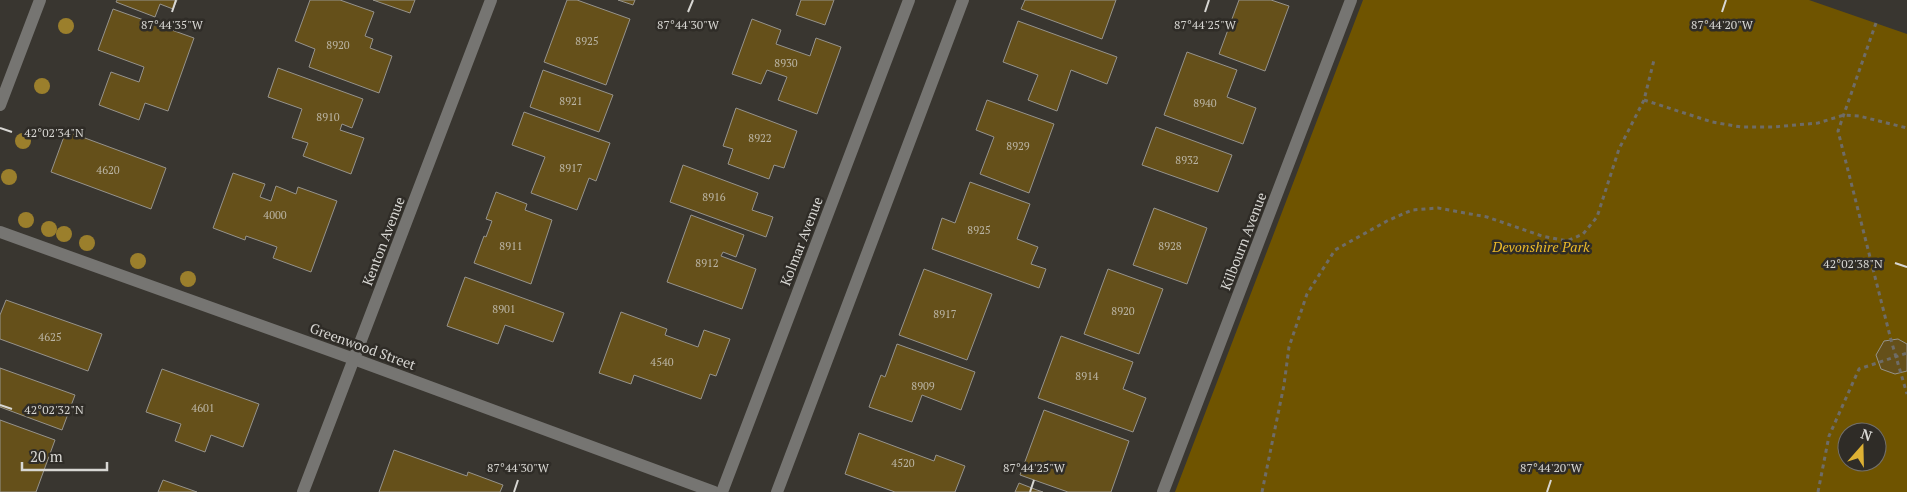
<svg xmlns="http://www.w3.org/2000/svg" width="1907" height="492" viewBox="0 0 1907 492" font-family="'PT Serif',serif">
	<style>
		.green { fill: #6f5400; fill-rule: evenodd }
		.building { fill: #65501a; stroke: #96938c }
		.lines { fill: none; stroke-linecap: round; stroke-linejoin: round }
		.path { stroke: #6e6c67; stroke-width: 3; stroke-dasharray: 4 4; stroke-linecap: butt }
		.minor { stroke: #767572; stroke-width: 12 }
		.tree { fill: #9b7f2c }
		.ticks { fill: none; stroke: #d8d7d3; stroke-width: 2 }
		.labels { text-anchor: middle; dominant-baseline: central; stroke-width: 5; stroke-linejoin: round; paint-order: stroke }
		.number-label { font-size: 11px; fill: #bbb5a5 }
		.street-label { font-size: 14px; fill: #d8d7d3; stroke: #2f2c27 }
		.park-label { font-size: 14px; font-style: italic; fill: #ecba29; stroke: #2f2c27 }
		.ticks-label { font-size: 12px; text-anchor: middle; fill: #d8d7d3; stroke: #2f2c27; stroke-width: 5; stroke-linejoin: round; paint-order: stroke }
	</style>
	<rect width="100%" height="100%" fill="#393630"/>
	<path class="green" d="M1363 0H1809L1907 34V492H1175ZM1847 432H1877V462H1847Z"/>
	<g class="building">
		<path d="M117 0H177L173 9 160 4 155 17 116 2Z"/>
		<path d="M310 0H340L374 12 365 36 373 39 370 48 392 56 379 93 309 67 315 49 295 41Z"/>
		<path d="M373 0H415L410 13Z"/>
		<path d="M567 0H577L630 19 606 85 544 62Z"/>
		<path d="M618 0H635L633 5Z"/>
		<path d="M801 0H834L825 25 796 15Z"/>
		<path d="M1025 0H1116L1102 39 1021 9Z"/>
		<path d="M1239 0H1271L1289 6 1265 71 1219 54Z"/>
		<path d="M113 9 194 38 168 111 145 103 139 120 99 105 111 72 139 82 144 67 98 50Z"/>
		<path d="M752 19 781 30 776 44 810 56 816 38 841 47 817 114 778 100 787 77 767 70 761 84 732 74Z"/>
		<path d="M1018 21 1117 57 1107 84 1071 70 1057 111 1028 100 1038 75 1003 62Z"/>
		<path d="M1187 52 1237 70 1227 97 1256 108 1243 144 1164 115Z"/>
		<path d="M278 68 363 99 352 128 342 124 340 130 364 138 351 174 303 156 308 143 292 138 302 109 268 97Z"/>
		<path d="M543 70 613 95 599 132 530 107Z"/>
		<path d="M987 100 1054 124 1029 193 980 174 994 137 976 130Z"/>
		<path d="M736 108 797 131 784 168 774 165 769 179 728 164 733 149 723 146Z"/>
		<path d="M524 112 610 143 596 181 589 178 577 210 531 193 545 157 512 145Z"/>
		<path d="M1156 127 1232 155 1218 192 1142 165Z"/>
		<path d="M66 131 166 168 151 209 51 172Z"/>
		<path d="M683 165 758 193 752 210 773 217 766 237 670 202Z"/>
		<path d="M233 173 265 184 260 197 271 201 276 186 296 194 298 187 337 201 311 272 273 258 277 247 246 236 245 240 213 228Z"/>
		<path d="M970 182 1030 204 1017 239 1038 247 1031 264 1046 269 1039 288 932 249 942 218 955 223Z"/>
		<path d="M496 192 527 204 525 210 552 220 531 284 474 263 484 236 486 237 492 221 486 219Z"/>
		<path d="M1154 208 1207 228 1187 284 1133 265Z"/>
		<path d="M691 215 744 235 736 257 723 252 721 256 756 269 742 309 667 282Z"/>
		<path d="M924 269 992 294 967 360 899 335Z"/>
		<path d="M1108 269 1163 289 1139 354 1084 334Z"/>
		<path d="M465 277 564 313 553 342 505 325 498 344 447 326Z"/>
		<path d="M6 300 102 334 88 371 0 339V315Z"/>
		<path d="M621 312 667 329 665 335 698 347 704 330 730 339 716 376 710 374 701 399 634 375 631 384 599 373Z"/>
		<path d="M1061 336 1133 362 1123 389 1146 398 1133 432 1038 398Z"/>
		<path d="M1898 339 1907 344V371L1895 374 1881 369 1876 355 1884 341Z"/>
		<path d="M897 344 975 372 961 410 922 395 912 422 869 407 881 375 885 377Z"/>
		<path d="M0 368 75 395 62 430 0 407Z"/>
		<path d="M162 369 259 404 243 447 211 435 205 452 175 441 181 424 146 412Z"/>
		<path d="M1044 410 1129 441 1111 492H1068L1020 475Z"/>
		<path d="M0 420 55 440 36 492H0Z"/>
		<path d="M859 433 934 461 936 455 965 466 955 492H895L845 474Z"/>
		<path d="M394 450 467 476 468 472 503 485 500 492H379Z"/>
		<path d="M163 480 197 492H158Z"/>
		<path d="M1019 483 1037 490 1043 492H1015Z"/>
	</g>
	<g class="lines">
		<g class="path">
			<path d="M1876 23 1838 131 1891 340 1907 394"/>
			<path d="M1644 100 1712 122 1741 127H1773L1818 123 1844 115 1859 116 1907 128"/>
			<path d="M1262 492 1284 385 1289 347 1307 294 1335 250 1387 221 1412 210 1438 208 1487 217 1542 236 1567 241 1583 234 1597 217 1619 149 1644 100 1654 60"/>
			<path d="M1818 492 1829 436 1859 369 1907 353"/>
		</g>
		<g class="minor">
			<path d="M0 105 40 0"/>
			<path d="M0 232 354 359 714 492"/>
			<path d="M303 492 491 0"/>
			<path d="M722 492 909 0"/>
			<path d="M777 492 963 0"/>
			<path d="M1163 492 1351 0"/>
		</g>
	</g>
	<g class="tree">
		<circle cx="66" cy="26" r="8"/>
		<circle cx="42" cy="86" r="8"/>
		<circle cx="23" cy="141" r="8"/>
		<circle cx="9" cy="177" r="8"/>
		<circle cx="26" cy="220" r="8"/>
		<circle cx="49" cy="229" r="8"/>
		<circle cx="64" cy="234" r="8"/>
		<circle cx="87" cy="243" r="8"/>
		<circle cx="138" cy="261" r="8"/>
		<circle cx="188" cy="279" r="8"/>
	</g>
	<path class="ticks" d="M172 12 176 0M688 12 693 0M1205 12 1209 0M1722 12 1726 0M0 128 12 132M1895 263 1907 267M0 405 12 409M514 492 518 480M1030 492 1034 480M1547 492 1551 480"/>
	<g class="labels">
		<g class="number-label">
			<text x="587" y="41">8925</text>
			<text x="338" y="45">8920</text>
			<text x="786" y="63">8930</text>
			<text x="571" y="101">8921</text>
			<text x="1205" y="103">8940</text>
			<text x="328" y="117">8910</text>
			<text x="760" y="138">8922</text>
			<text x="1018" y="146">8929</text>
			<text x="1187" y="160">8932</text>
			<text x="571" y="168">8917</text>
			<text x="108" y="170">4620</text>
			<text x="714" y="197">8916</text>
			<text x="275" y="215">4000</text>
			<text x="979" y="230">8925</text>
			<text x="511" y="246">8911</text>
			<text x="1170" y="246">8928</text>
			<text x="707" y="263">8912</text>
			<text x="504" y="309">8901</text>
			<text x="1123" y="311">8920</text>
			<text x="945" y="314">8917</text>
			<text x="50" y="337">4625</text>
			<text x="662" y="362">4540</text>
			<text x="1087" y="376">8914</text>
			<text x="923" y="386">8909</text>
			<text x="203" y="408">4601</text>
			<text x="903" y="463">4520</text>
		</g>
		<g class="street-label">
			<text transform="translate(383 241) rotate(-69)">Kenton Avenue</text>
			<text transform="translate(801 241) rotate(-69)">Kolmar Avenue</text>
			<text transform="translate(1243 241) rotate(-69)">Kilbourn Avenue</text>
			<text transform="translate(363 346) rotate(20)">Greenwood Street</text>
		</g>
		<g class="park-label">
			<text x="1541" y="246">Devonshire Park</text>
		</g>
	</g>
	<g class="ticks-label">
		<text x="172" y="29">87°44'35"W</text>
		<text x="688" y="29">87°44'30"W</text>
		<text x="1205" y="29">87°44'25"W</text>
		<text x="1722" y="29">87°44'20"W</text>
		<text x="54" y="137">42°02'34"N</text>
		<text x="1853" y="268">42°02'38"N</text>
		<text x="54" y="414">42°02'32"N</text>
		<text x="518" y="472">87°44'30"W</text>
		<text x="1034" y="472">87°44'25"W</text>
		<text x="1551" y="472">87°44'20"W</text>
	</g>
	<g transform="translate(1862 447) rotate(20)"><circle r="24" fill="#2f2c27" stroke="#73706c"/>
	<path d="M0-4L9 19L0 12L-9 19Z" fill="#deb133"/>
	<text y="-8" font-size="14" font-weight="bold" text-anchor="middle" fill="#d8d7d3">N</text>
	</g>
	<path d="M22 462v8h85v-8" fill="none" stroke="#d8d7d3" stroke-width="2.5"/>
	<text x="30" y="462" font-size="15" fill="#d8d7d3" stroke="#2f2c27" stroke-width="4" paint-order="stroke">20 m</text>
</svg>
